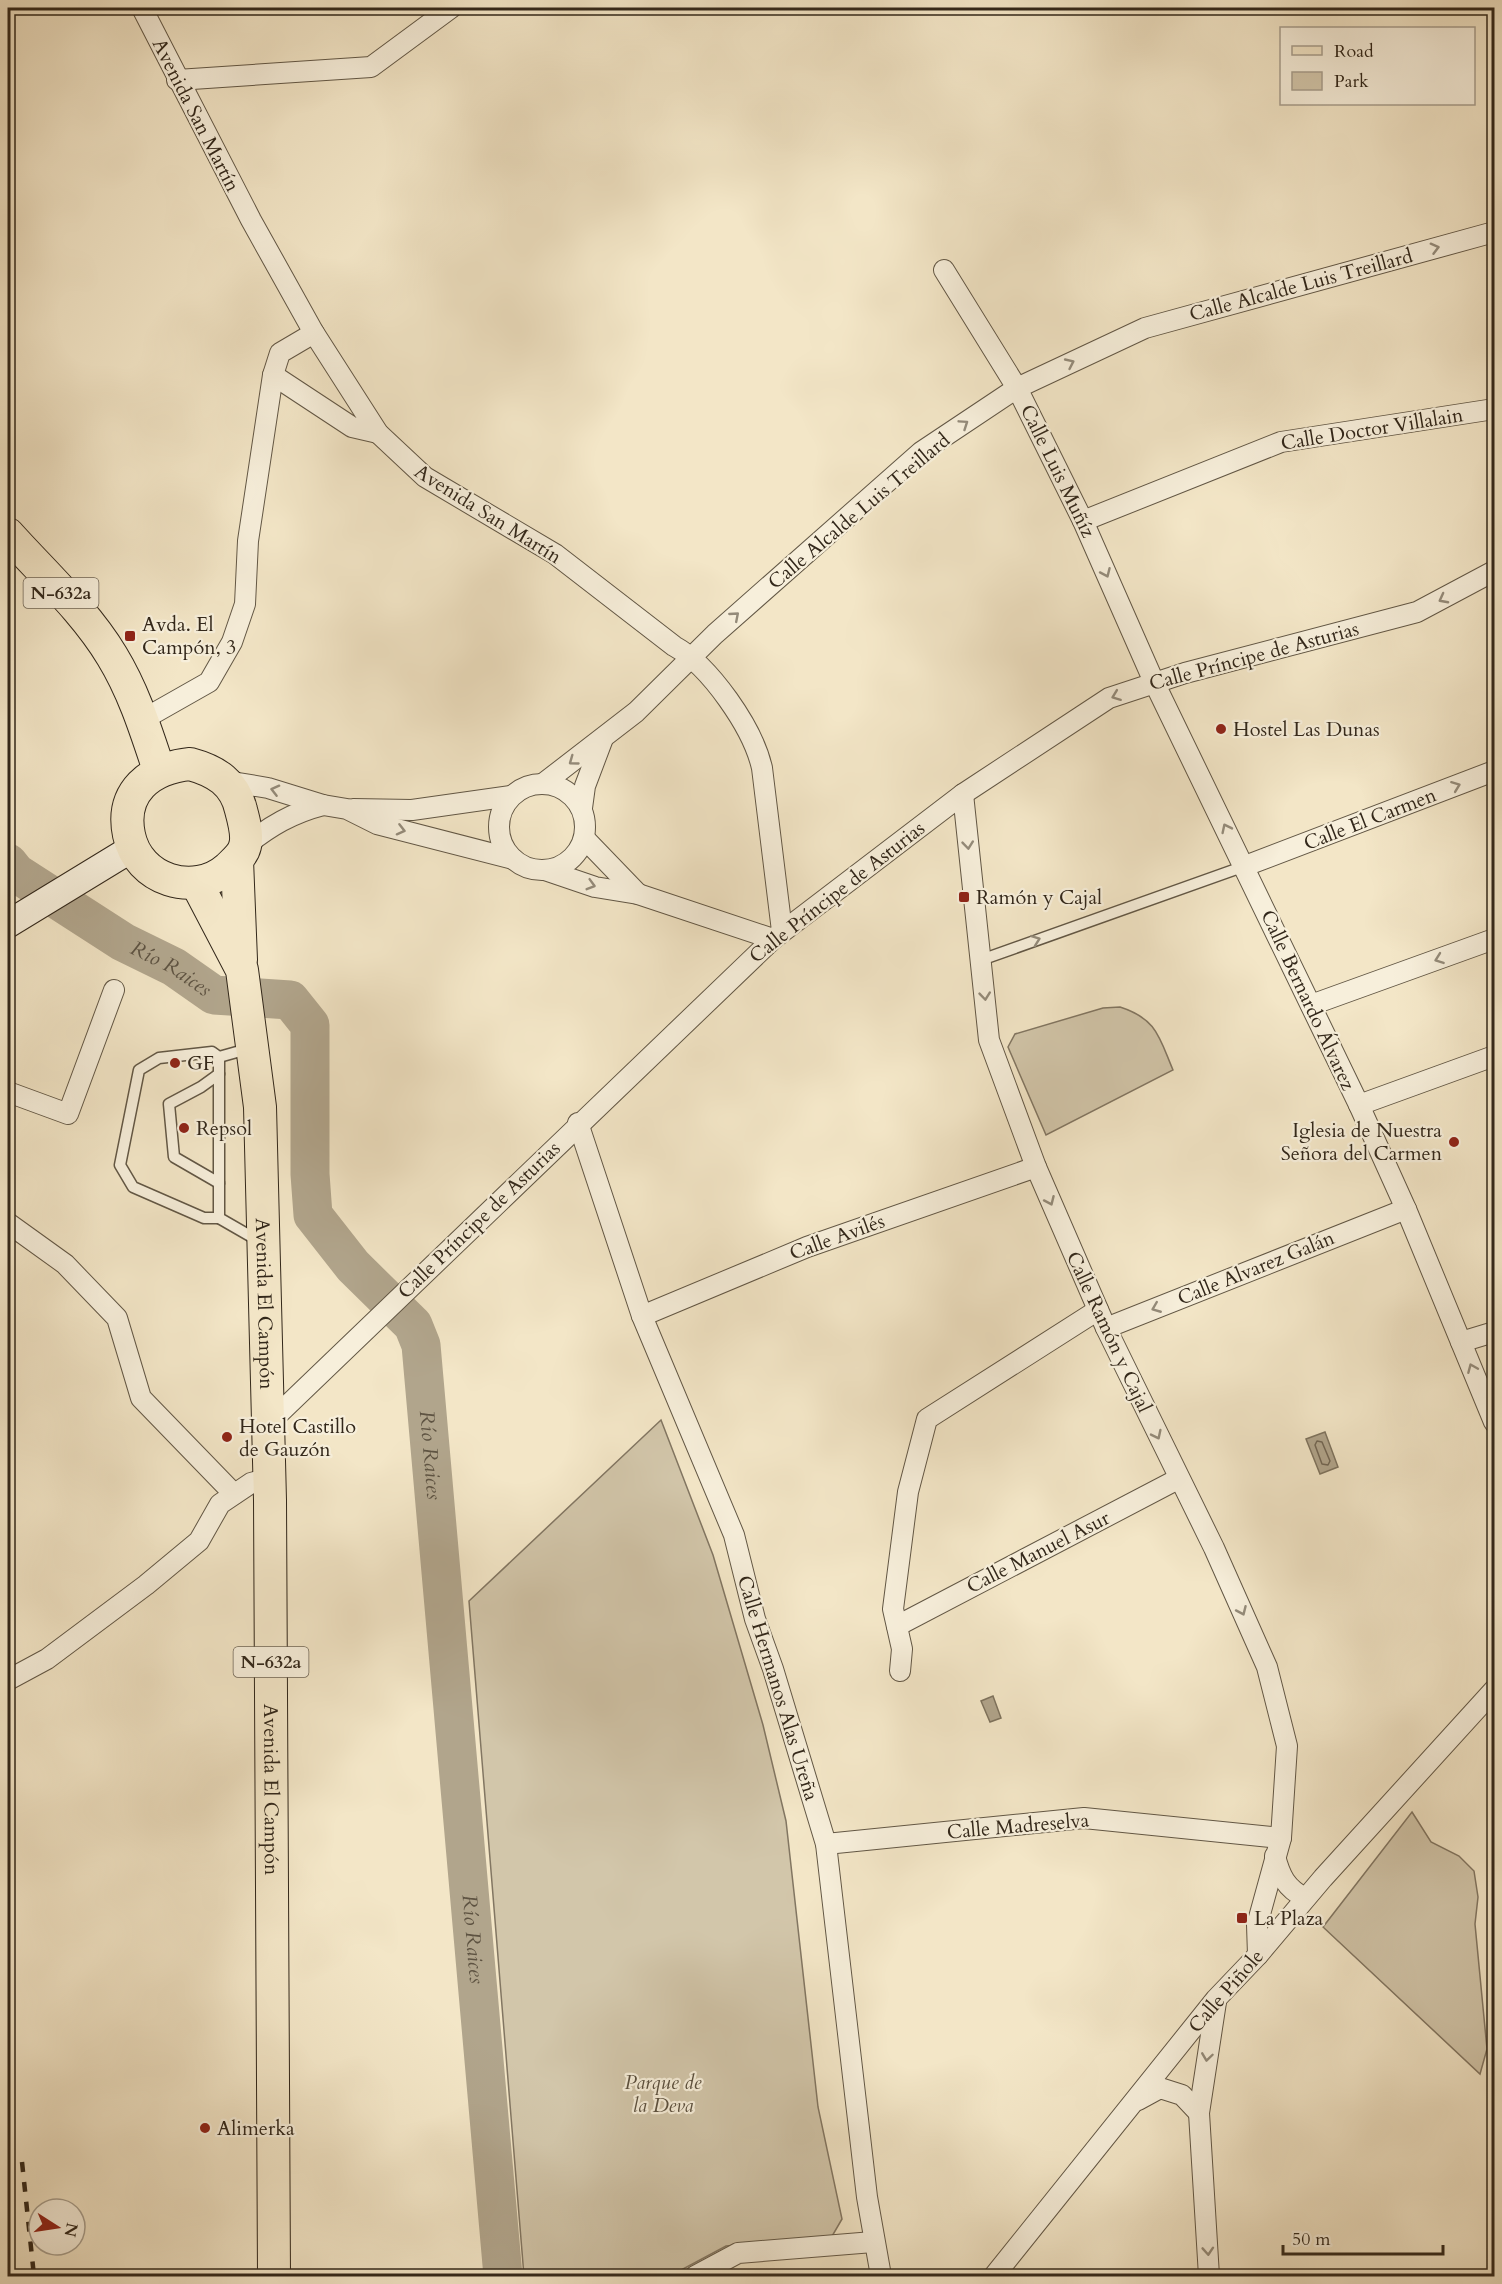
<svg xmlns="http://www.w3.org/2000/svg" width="1502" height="2284" viewBox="0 0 1502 2284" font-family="Cardo,serif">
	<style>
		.green { fill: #d2c6aa; stroke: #827662; stroke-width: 1.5 }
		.water { fill: #b1a58c; stroke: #7e735e; stroke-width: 1.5 }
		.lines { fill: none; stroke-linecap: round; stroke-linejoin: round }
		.shore { stroke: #726653; stroke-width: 1.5 }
		.river { stroke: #b1a58c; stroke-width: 39 }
		.lane-casing { stroke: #625745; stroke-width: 13 }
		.street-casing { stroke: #625745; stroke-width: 22 }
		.secondary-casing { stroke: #32271a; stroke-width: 29 }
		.primary-casing { stroke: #32271a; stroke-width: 34 }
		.lane { stroke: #f7efdb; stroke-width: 10 }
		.street { stroke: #f7efdb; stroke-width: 20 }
		.secondary { stroke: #f7efdb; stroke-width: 27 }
		.primary { stroke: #f3e6c7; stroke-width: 32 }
		.rail { stroke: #32271a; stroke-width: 4.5; stroke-dasharray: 10 10; stroke-linecap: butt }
		.oneway { stroke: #948b7a }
		.poi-dot { fill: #8f2418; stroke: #f7efdb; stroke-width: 2 }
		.labels { text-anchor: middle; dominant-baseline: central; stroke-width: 4.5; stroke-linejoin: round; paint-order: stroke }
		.shield { fill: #f7efdb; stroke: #6d6354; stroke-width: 1.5 }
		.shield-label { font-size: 18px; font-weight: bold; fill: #32271a }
		.street-label { font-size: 20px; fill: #32271a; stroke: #f7efdb }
		.poi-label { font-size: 20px; fill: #32271a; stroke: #f7efdb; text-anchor: start }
		.park-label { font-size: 20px; font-style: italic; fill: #5a4f3e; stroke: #f7efdb }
		.water-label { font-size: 21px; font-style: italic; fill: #5e5342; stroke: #f7efdb }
	</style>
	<rect width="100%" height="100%" fill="#f3e6c7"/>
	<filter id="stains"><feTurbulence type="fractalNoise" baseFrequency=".00333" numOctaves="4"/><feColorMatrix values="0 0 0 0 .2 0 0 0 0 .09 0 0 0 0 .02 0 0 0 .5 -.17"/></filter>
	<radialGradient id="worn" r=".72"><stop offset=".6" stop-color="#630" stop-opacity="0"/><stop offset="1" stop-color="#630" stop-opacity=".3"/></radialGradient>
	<g class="green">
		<path d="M1120 1007C1157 1019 1159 1037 1173 1070L1046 1135 1008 1047 1015 1034 1103 1008Z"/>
		<path d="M661 1420 713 1555 763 1725 786 1821 818 2107 842 2219 831 2238 726 2246 670 2276H524L469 1601Z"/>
		<path d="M1412 1812 1431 1842 1459 1856 1474 1871 1478 1897 1475 1924 1487 2049 1480 2074 1323 1927Z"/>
	</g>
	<g class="water">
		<path d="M1325 1432 1338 1467 1320 1474 1306 1439Z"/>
		<path d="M993 1696 1001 1718 990 1722 981 1701Z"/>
	</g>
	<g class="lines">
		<path class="shore" d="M1317 1441 1322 1442 1330 1461 1328 1465 1322 1464 1315 1445Z"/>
		<path class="river" id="s1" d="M8 863 16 873 123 942 174 967 214 995 290 1000 310 1025V1174L313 1215 353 1266 413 1325 421 1345 503 2276"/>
		<g class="lane-casing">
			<g id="lane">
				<path d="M981 960 1245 866"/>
				<path d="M219 1057V1218L259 1241"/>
				<path d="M219 1074 201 1087 169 1104 174 1157 219 1183"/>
				<path d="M219 1218H204L133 1187 120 1165 139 1070 159 1058 212 1052 219 1057 251 1048"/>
			</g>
		</g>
		<g class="street-casing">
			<g id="street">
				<path d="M142 8 251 220 314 333 378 433 425 477 555 554 674 646C710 666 753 728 762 768L782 931"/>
				<path d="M177 80 371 67 451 8"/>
				<path d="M944 270 1017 388 1083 521 1154 682 1359 1105 1406 1209 1494 1422"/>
				<path d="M273 375 352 427 378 433"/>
				<path d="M1083 521 1281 442 1494 409"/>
				<path d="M142 720 209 682 232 642 245 604 248 541 273 375 280 353 314 333"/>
				<path d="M226 781 268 788 323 805 347 809 377 824 513 859"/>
				<path d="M544 783 636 712 715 634 921 452 1017 388 1145 328 1494 232"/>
				<circle cx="542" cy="827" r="43"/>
				<path d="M963 794 989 1040 1036 1167 1106 1328 1214 1548 1267 1667 1287 1746 1281 1838 1257 1925 1258 1955"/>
				<path d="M582 808 585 786 602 741"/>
				<path d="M353 809 412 810 511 796"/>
				<path d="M584 838 638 894"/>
				<path d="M245 846C270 826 292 813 323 805"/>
				<path d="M1245 866 1494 771"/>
				<path d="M545 870 595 887 638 894 773 939"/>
				<path d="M1311 1005 1494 939"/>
				<path d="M8 1092 68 1114 114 990"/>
				<path d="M1359 1105 1494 1056"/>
				<path d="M578 1123 642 1316 734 1535 755 1619 773 1669 826 1844 867 2197 881 2276"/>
				<path d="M8 1223 65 1264 117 1318 141 1398 234 1494"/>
				<path d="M642 1316 807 1247 1036 1167"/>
				<path d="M1106 1328 1406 1209"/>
				<path d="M1461 1342 1494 1332"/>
				<path d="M269 1423 773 939 963 794 1109 698 1185 673 1417 612 1494 571"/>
				<path d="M897 1626 1178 1479"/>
				<path d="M900 1671 902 1649 893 1609 908 1492 927 1419 1098 1310"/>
				<path d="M8 1680 47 1659 146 1585 199 1541 220 1504 251 1483 269 1478"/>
				<path d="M826 1844 1084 1818 1281 1838"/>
				<path d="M1275 1856C1280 1876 1286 1888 1305 1898"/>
				<path d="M1138 2100 1160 2088 1182 2095 1199 2113"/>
				<path d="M695 2276 738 2253 873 2242"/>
				<path d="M994 2276 1216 1999 1258 1955 1323 1878 1494 1690"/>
				<path d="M1209 2276 1199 2113 1216 2002"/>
			</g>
		</g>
		<g class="secondary-casing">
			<path id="secondary" d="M8 924 131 849"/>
		</g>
		<g class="primary-casing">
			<g id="primary">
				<path d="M8 534C42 572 85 611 112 656 134 692 146 731 159 770"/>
				<path d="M190 764C216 771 235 783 241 810 244 821 248 836 245 846 243 855 234 862 228 868 194 898 138 880 129 835 120 792 150 768 190 764Z"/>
				<path d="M237 860 241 960"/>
				<path id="s2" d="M197 884 242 970 260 1107 270 1500 274 2276"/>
			</g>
		</g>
		<use href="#lane" class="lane"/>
		<use href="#street" class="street"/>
		<use href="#secondary" class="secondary"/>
		<use href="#primary" class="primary"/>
		<path class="rail" d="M22 2162 34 2276"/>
	</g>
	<defs><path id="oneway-chevron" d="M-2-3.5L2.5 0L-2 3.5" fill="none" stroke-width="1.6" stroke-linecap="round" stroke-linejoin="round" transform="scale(1.5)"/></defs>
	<g class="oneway">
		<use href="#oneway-chevron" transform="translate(1435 248) rotate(-15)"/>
		<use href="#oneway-chevron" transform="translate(1070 363) rotate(-25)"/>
		<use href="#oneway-chevron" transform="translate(964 424) rotate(-34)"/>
		<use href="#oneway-chevron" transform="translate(1106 573) rotate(66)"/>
		<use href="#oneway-chevron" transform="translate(1443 599) rotate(152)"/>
		<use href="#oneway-chevron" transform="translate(735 616) rotate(-41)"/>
		<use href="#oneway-chevron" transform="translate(1116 696) rotate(159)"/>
		<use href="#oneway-chevron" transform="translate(573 761) rotate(144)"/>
		<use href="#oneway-chevron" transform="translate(1456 786) rotate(-21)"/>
		<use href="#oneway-chevron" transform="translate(275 790) rotate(-166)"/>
		<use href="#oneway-chevron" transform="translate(1226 828) rotate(-116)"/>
		<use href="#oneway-chevron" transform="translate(401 830) rotate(14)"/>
		<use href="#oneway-chevron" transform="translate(968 845) rotate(84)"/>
		<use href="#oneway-chevron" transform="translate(591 885) rotate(16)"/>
		<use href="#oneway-chevron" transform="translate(1036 940) rotate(-20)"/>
		<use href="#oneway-chevron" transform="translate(1439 959) rotate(160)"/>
		<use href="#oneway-chevron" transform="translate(985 996) rotate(84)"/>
		<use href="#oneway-chevron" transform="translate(1050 1201) rotate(66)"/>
		<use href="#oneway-chevron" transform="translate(1156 1308) rotate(158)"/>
		<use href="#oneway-chevron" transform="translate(1472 1368) rotate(-113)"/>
		<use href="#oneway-chevron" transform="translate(1157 1435) rotate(64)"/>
		<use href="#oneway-chevron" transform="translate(1242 1611) rotate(66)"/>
		<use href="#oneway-chevron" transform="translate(1207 2057) rotate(98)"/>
		<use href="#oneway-chevron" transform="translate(1208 2251) rotate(86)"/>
	</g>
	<g class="poi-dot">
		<rect x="124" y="630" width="12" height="12" rx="3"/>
		<circle cx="1221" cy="729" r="6"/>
		<rect x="958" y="891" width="12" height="12" rx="3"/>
		<circle cx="175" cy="1063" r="6"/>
		<circle cx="184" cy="1128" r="6"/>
		<circle cx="1454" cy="1142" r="6"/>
		<circle cx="227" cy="1437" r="6"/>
		<rect x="1236" y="1912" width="12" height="12" rx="3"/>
		<circle cx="205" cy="2128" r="6"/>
	</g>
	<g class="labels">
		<g class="shield">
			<rect x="23.5" y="578" width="75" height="30" rx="4.5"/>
			<rect x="233.5" y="1647" width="75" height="30" rx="4.5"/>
		</g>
		<g class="shield-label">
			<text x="61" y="593">N-632a</text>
			<text x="271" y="1662">N-632a</text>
		</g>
		<g class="street-label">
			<text transform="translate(196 115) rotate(63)">Avenida San Martín</text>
			<text transform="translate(1301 285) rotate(-15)">Calle Alcalde Luis Treillard</text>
			<text transform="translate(1372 429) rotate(-9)">Calle Doctor Villalain</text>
			<text transform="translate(1058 471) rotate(64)">Calle Luis Muñíz</text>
			<text transform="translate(859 511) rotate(-40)">Calle Alcalde Luis Treillard</text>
			<text transform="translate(488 514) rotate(32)">Avenida San Martín</text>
			<text transform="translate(1254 656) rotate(-15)">Calle Príncipe de Asturias</text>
			<text transform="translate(1370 819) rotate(-21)">Calle El Carmen</text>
			<text transform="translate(837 892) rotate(-38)">Calle Príncipe de Asturias</text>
			<text transform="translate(1308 1000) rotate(65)">Calle Bernardo Álvarez</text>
			<text transform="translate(479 1220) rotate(-44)">Calle Príncipe de Asturias</text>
			<text transform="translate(837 1237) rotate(-20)">Calle Avilés</text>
			<text transform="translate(1256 1268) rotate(-22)">Calle Alvarez Galán</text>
			<text stroke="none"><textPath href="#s2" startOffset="432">Avenida El Campón</textPath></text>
			<text transform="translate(1109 1332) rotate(65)">Calle Ramón y Cajal</text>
			<text transform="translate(1038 1552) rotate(-27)">Calle Manuel Asur</text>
			<text transform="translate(778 1688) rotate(73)">Calle Hermanos Alas Ureña</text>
			<text stroke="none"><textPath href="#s2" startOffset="918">Avenida El Campón</textPath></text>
			<text transform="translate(1018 1826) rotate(-5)">Calle Madreselva</text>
			<text transform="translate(1226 1991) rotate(-49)">Calle Piñole</text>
		</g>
		<g class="poi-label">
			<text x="142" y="624">Avda. El<tspan x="142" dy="23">Campón, 3</tspan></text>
			<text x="1233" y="729">Hostel Las Dunas</text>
			<text x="976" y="897">Ramón y Cajal</text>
			<text x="187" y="1063">GF</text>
			<text x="196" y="1128">Repsol</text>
			<text x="1442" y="1130" text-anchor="end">Iglesia de Nuestra<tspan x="1442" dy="23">Señora del Carmen</tspan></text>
			<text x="239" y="1426">Hotel Castillo<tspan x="239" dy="23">de Gauzón</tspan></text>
			<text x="1254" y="1918">La Plaza</text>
			<text x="217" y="2128">Alimerka</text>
		</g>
		<g class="park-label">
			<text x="663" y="2082">Parque de<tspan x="663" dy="23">la Deva</tspan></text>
		</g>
		<g class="water-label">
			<text stroke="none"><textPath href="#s1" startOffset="195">Río Raices</textPath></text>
			<text stroke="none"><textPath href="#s1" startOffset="825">Río Raices</textPath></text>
			<text stroke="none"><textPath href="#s1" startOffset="1311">Río Raices</textPath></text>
		</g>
	</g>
	<rect width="1502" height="2284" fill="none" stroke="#f3e6c7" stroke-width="30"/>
	<rect x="9" y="9" width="1484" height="2266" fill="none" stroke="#32271a" stroke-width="3"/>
	<rect x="15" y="15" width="1472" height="2254" fill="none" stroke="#32271a" stroke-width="1.5"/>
	<rect x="1280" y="27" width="195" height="78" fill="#f7efdb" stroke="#a89f8e" stroke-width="1.5"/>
	<rect x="1292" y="46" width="30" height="9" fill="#f3e6c7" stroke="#a89f8e" stroke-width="1.5"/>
	<text x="1334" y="57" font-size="18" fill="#32271a">Road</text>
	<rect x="1292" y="72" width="30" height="18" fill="#d2c6aa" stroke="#a89f8e" stroke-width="1.5"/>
	<text x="1334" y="87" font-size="18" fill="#32271a">Park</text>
	<g transform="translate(57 2227) rotate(102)"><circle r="28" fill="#f7efdb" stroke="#a89f8e" stroke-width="1.5"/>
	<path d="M0-4.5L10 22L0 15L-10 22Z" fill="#8f2418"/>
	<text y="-9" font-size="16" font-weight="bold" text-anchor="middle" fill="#32271a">N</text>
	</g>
	<path d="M1283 2245v9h160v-9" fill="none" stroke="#32271a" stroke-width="3"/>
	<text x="1292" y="2245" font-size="18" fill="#32271a" stroke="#f7efdb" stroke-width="4.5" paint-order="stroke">50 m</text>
	<rect width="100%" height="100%" filter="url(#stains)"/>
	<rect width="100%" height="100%" fill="url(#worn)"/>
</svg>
